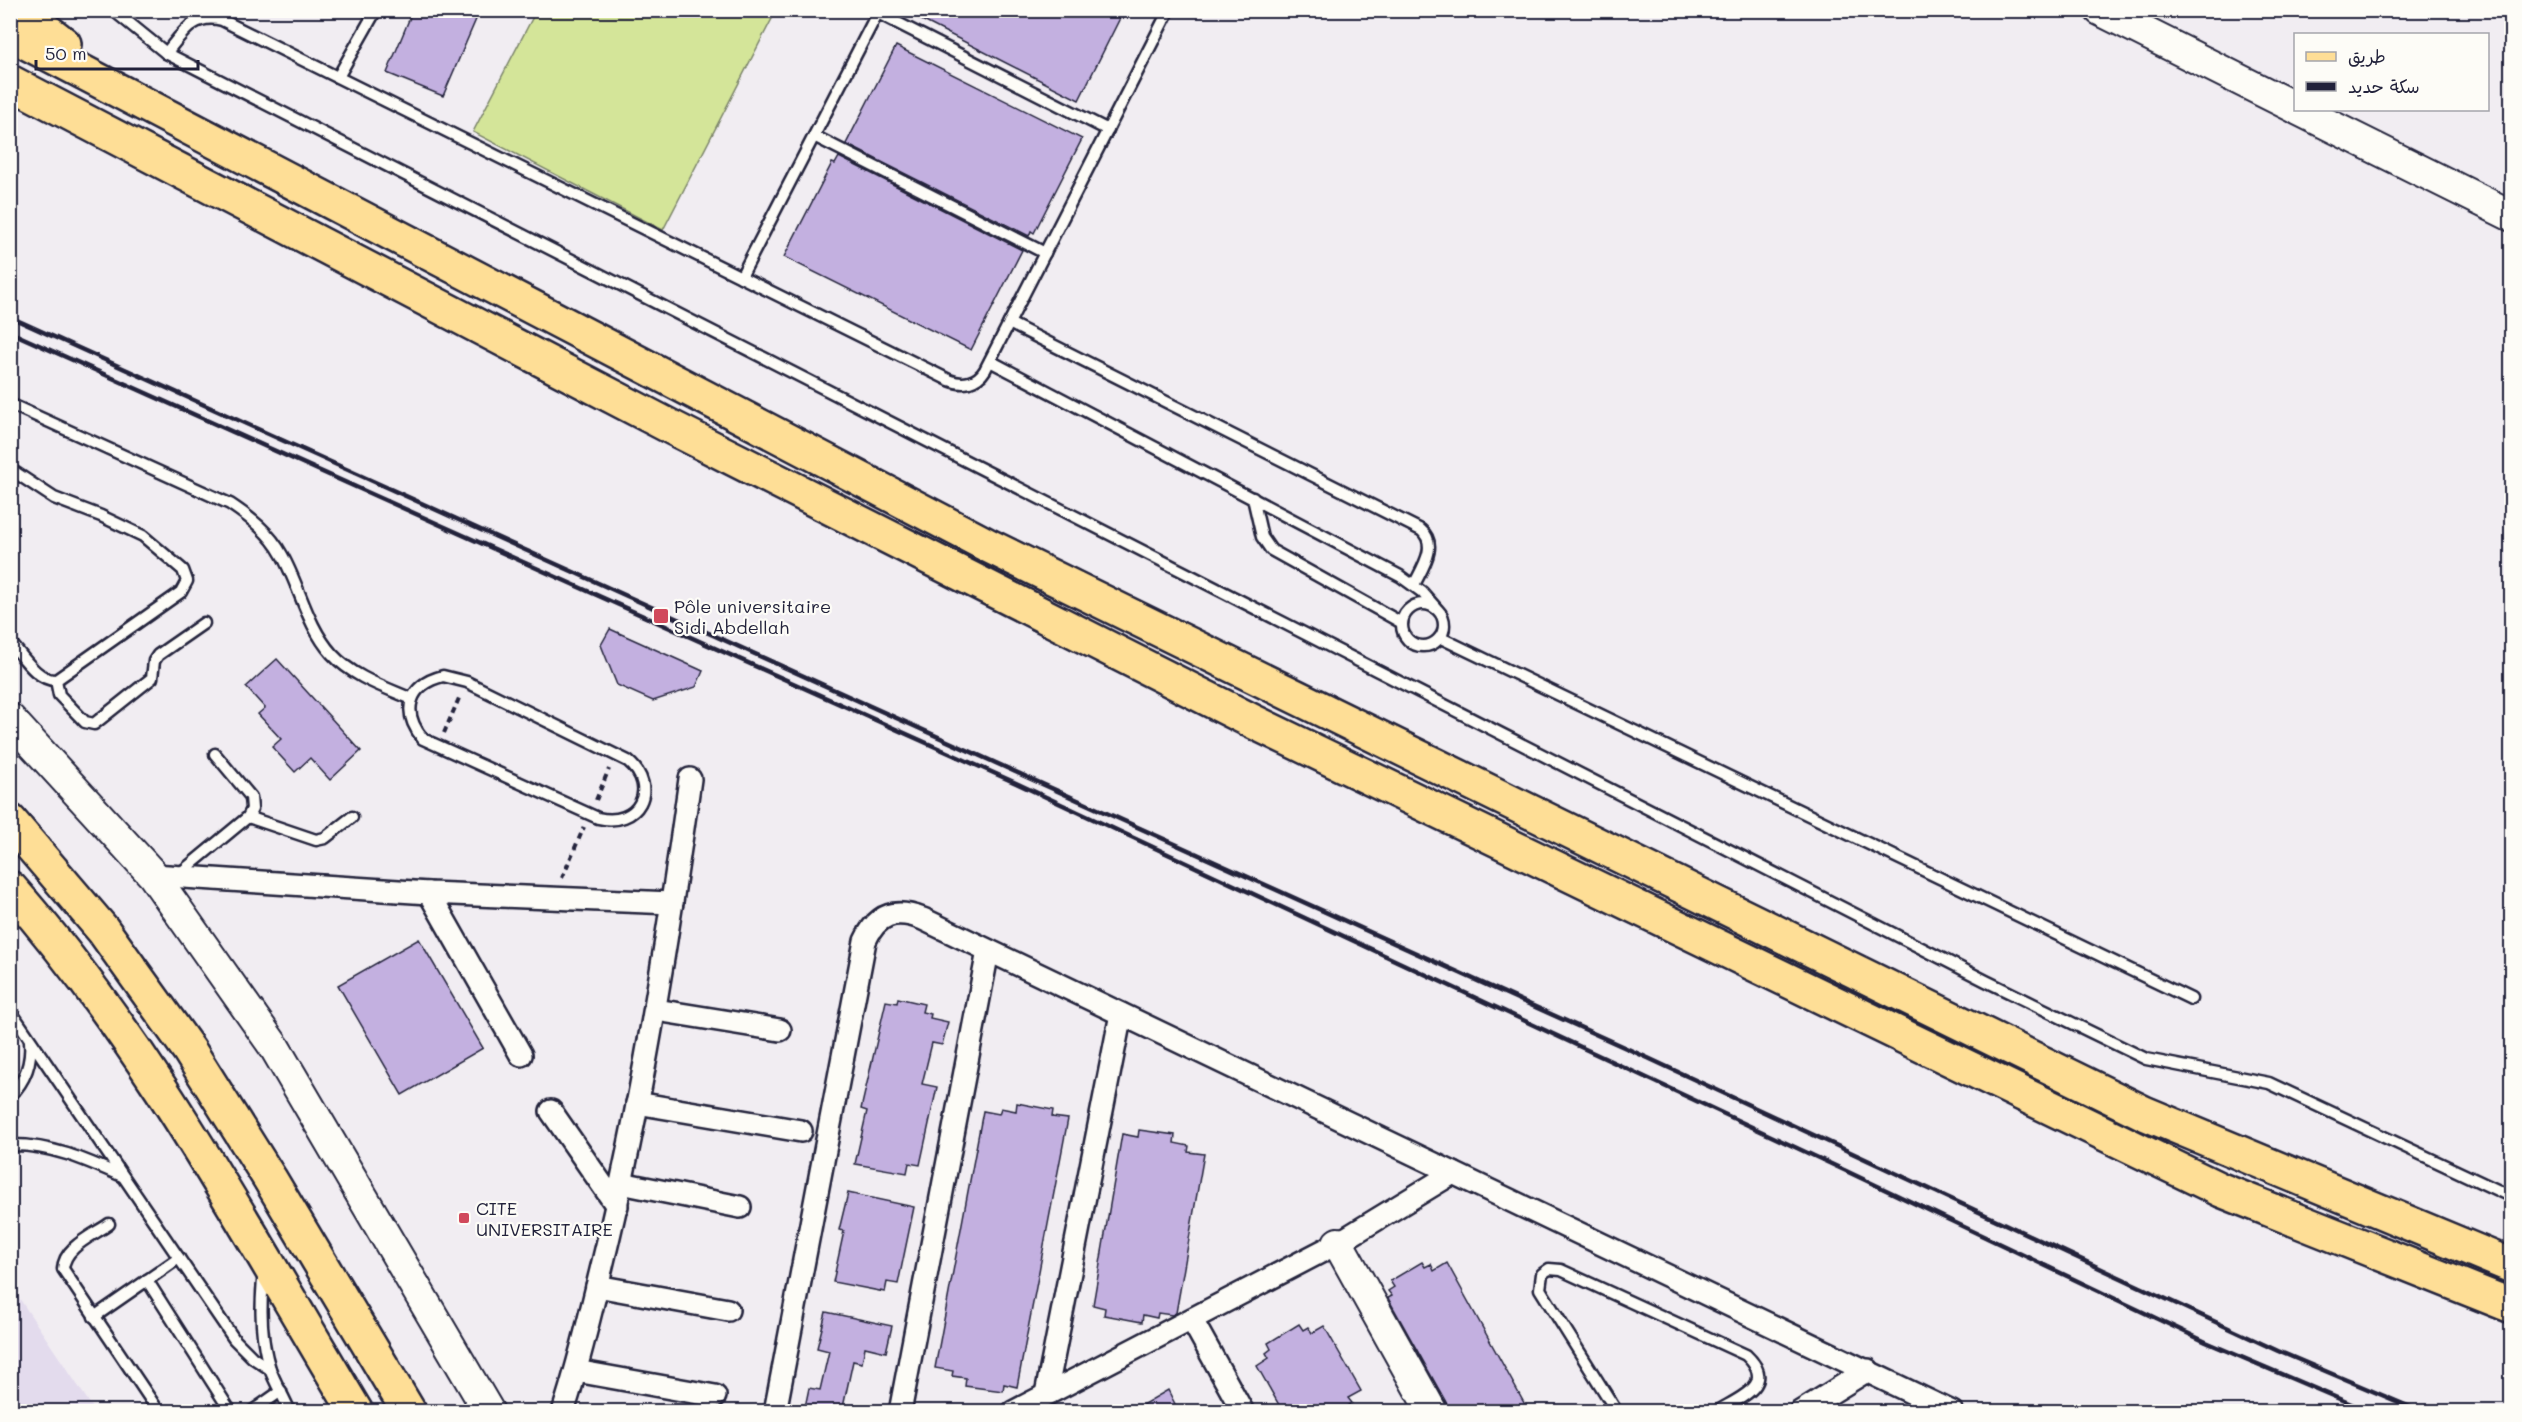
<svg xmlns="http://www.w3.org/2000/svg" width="2522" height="1422" viewBox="0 0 2522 1422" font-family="Mali,'Playpen Sans Arabic',sans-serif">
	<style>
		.built { fill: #e3dbed }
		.pitch { fill: #d4e599; stroke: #7b846a; stroke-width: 1.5 }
		.building { fill: #c3b0e0; stroke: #22223b; stroke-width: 1.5 }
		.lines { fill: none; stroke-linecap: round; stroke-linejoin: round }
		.lane-casing { stroke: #22223b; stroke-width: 15 }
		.street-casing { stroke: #22223b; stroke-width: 26 }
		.secondary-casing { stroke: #22223b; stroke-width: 34 }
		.primary-casing { stroke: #22223b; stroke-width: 38 }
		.highway-casing { stroke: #22223b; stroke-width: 38 }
		.path { stroke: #22223b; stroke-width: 4; stroke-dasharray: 6 4.5; stroke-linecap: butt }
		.lane { stroke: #fdfcf7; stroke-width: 10 }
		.street { stroke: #fdfcf7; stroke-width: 21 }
		.secondary { stroke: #fdfcf7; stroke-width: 30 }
		.primary { stroke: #fede96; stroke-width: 33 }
		.highway { stroke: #fede96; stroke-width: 33 }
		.rail { stroke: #22223b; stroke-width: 4.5 }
		.poi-dot { fill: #d1495b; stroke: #fdfcf7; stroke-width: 2 }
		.labels { text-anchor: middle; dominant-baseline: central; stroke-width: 4.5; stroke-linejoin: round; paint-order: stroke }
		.poi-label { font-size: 18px; fill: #22223b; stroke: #fdfcf7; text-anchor: start }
	</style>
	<rect width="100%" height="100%" fill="#f1edf2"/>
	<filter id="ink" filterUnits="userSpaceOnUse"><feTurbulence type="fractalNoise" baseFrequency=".0167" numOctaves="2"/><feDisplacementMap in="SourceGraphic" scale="12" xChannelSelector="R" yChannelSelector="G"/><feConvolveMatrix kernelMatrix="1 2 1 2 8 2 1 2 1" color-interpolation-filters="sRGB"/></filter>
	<g filter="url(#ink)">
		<path class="built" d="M10 1286H11L95 1411H11Z"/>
		<path class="pitch" d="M536 11H776L663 230 473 132Z"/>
		<g class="building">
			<path d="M413 10H480L443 96 387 73Z"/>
			<path d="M902 10H1124L1079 100Z"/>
			<path d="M896 46 1082 139 1034 233 1031 231 1029 236 846 144Z"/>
			<path d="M839 157 1022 250 971 350 784 257 832 163 835 164Z"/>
			<path d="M610 629 703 671 696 687 653 701 617 685 601 645Z"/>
			<path d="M277 659 361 751 330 780 310 758 295 772 272 747 281 739 258 714 265 708 246 687Z"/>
			<path d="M419 939 483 1048 402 1095 338 985Z"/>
			<path d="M898 998 924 1004 922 1012 931 1014 930 1018 948 1022 942 1045 932 1043 922 1084 937 1087 920 1165 909 1163 907 1173 855 1164 867 1111 861 1109 886 1001 897 1003Z"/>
			<path d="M1017 1103 1053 1110 1052 1117 1068 1119 1017 1387 1004 1384 1003 1391 965 1386 966 1378 952 1376 953 1371 935 1368 983 1111 999 1114 1001 1108 1016 1111Z"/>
			<path d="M1139 1130 1175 1135 1174 1143 1189 1146 1188 1152 1204 1154 1176 1313 1172 1315 1158 1313 1157 1318 1143 1315 1142 1322 1104 1315 1105 1308 1093 1305 1122 1134 1138 1137Z"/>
			<path d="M848 1193 914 1207 898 1284 887 1282 885 1292 833 1282 844 1231 839 1230Z"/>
			<path d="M1422 1262 1425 1267 1431 1264 1434 1271 1447 1263 1529 1412H1449L1447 1404 1388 1298 1392 1296 1388 1291 1394 1287 1390 1281Z"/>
			<path d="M826 1312 892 1326 886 1352 865 1347 862 1363 853 1361 842 1412H804L809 1388 820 1390 829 1351 817 1348Z"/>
			<path d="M1299 1324 1303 1330 1308 1327 1312 1333 1324 1326 1361 1391 1348 1398 1352 1403 1339 1412H1283L1257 1366 1269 1358 1266 1353 1271 1349 1268 1343Z"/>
			<path d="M1168 1390 1179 1412H1130Z"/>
		</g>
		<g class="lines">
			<g class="lane-casing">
				<g id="lane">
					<path d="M113 10 166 53 1986 981 2146 1059 2269 1083 2512 1197"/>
					<path d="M878 13 1108 130"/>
					<path d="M166 53C182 34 194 12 222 20L949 380C963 386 977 383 985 370L1169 10"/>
					<path d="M338 77 376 10"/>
					<path d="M814 136 1045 253"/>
					<path d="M741 277 879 10"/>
					<path d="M1009 323 1421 530C1439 545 1422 568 1414 585"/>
					<path d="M990 361 1400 576 1422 592 1436 608"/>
					<path d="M10 404 230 504C251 518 270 533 282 555 300 587 307 626 332 654 353 677 384 687 412 699"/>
					<path d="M10 469 54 498 101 516 143 536 183 570 187 581 181 592 56 680C37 681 22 655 10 642"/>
					<path d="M1253 498 1262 537 1271 550 1402 623"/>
					<circle cx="1423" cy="625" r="21"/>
					<path d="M1441 638 2191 999"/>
					<path d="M443 676 467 682 628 761C660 788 638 828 598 818L423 739C401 712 408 685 443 676Z"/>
					<path d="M56 680 59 695 85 722 94 724 152 678 154 661 158 655 204 623"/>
					<path d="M248 817 316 840 325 838 352 817"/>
					<path d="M178 875 248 817 252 809 251 797 215 754"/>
					<path d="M10 1010 234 1339 253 1358 270 1369"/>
					<path d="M10 1096C25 1081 32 1062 30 1041"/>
					<path d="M10 1145C50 1144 86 1160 122 1176"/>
					<path d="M109 1224C92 1236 64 1247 63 1269L159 1412"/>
					<path d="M264 1271C260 1303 260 1338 270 1369 275 1383 284 1397 290 1412"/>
					<path d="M147 1280 231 1412"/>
					<path d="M94 1317 179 1258"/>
					<path d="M251 1412 281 1391"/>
					<path d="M1617 1412 1540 1289 1542 1274 1549 1269 1561 1270 1746 1355C1778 1385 1740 1397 1716 1412"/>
				</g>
			</g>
			<g class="street-casing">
				<g id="street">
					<path d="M153 875 429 893 672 903"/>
					<path d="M429 893 521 1055"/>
					<path d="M656 1010 780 1030"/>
					<path d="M637 1103 801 1131"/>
					<path d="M551 1111 617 1206"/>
					<path d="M621 1183 740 1207"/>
					<path d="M597 1286 728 1310"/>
					<path d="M1192 1320 1243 1412"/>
					<path d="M576 1371 715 1396"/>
					<path d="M1046 1394 1121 1014"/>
					<path d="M563 1412C579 1364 590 1315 602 1266 641 1106 667 943 690 779"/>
					<path d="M775 1412 865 941C877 914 895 908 923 919L1952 1412"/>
					<path d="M900 1412 988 951"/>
					<path d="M1013 1412 1338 1243 1453 1173"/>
					<path d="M1800 1412 1868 1370"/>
				</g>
			</g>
			<g class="secondary-casing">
				<g id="secondary">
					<path d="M2100 10 2296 108"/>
					<path d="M2299 110 2512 216"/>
					<path d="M10 719 153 875 275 1048 489 1412"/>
					<path d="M1338 1243 1432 1412"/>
				</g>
			</g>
			<g class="primary-casing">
				<g id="primary">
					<path d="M10 821 103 930 189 1050 270 1179 409 1412"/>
					<path d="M10 888C150 1046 248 1233 356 1412"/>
				</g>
			</g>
			<g class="highway-casing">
				<g id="highway">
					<path d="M20 10 64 44"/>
					<path d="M10 34 989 546 2144 1113 2512 1266"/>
					<path d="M10 82 673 428 1252 721 2221 1190 2512 1306"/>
				</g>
			</g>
			<g class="path">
				<path d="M444 733 460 696"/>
				<path d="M596 800 609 769"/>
				<path d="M562 878 584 827"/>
			</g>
			<use href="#lane" class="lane"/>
			<use href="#street" class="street"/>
			<use href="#secondary" class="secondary"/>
			<use href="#primary" class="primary"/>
			<use href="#highway" class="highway"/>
			<g class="rail">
				<path d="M10 317 1648 1058 2278 1351 2422 1412"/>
				<path d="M10 332 1016 783 1844 1170 2206 1342 2370 1412"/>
			</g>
		</g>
	</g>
	<g class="poi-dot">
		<rect x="653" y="608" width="16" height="16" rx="3"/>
		<rect x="458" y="1212" width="12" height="12" rx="3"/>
	</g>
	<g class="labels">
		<g class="poi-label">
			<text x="674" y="606">Pôle universitaire<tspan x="674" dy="21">Sidi Abdellah</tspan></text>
			<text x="476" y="1208">CITE<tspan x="476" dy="21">UNIVERSITAIRE</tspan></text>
		</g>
	</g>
	<rect width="2522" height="1422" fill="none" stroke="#fdfcf7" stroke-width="36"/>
	<rect x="18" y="18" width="2486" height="1386" fill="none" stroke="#22223b" stroke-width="2" filter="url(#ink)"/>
	<rect x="2294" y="33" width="195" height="78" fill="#fdfcf7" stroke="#a5a5ac" stroke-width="1.5"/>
	<rect x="2306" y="52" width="30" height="9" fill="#fede96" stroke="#a5a5ac" stroke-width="1.5"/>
	<text x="2348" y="63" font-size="18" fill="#22223b">طريق</text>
	<rect x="2306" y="82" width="30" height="9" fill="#22223b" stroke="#a5a5ac" stroke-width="1.5"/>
	<text x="2348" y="93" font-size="18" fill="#22223b">سكة حديد</text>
	<path d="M36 60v9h162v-9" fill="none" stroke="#22223b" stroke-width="3"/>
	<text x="45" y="60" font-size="18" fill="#22223b" stroke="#fdfcf7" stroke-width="4.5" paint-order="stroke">50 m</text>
</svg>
